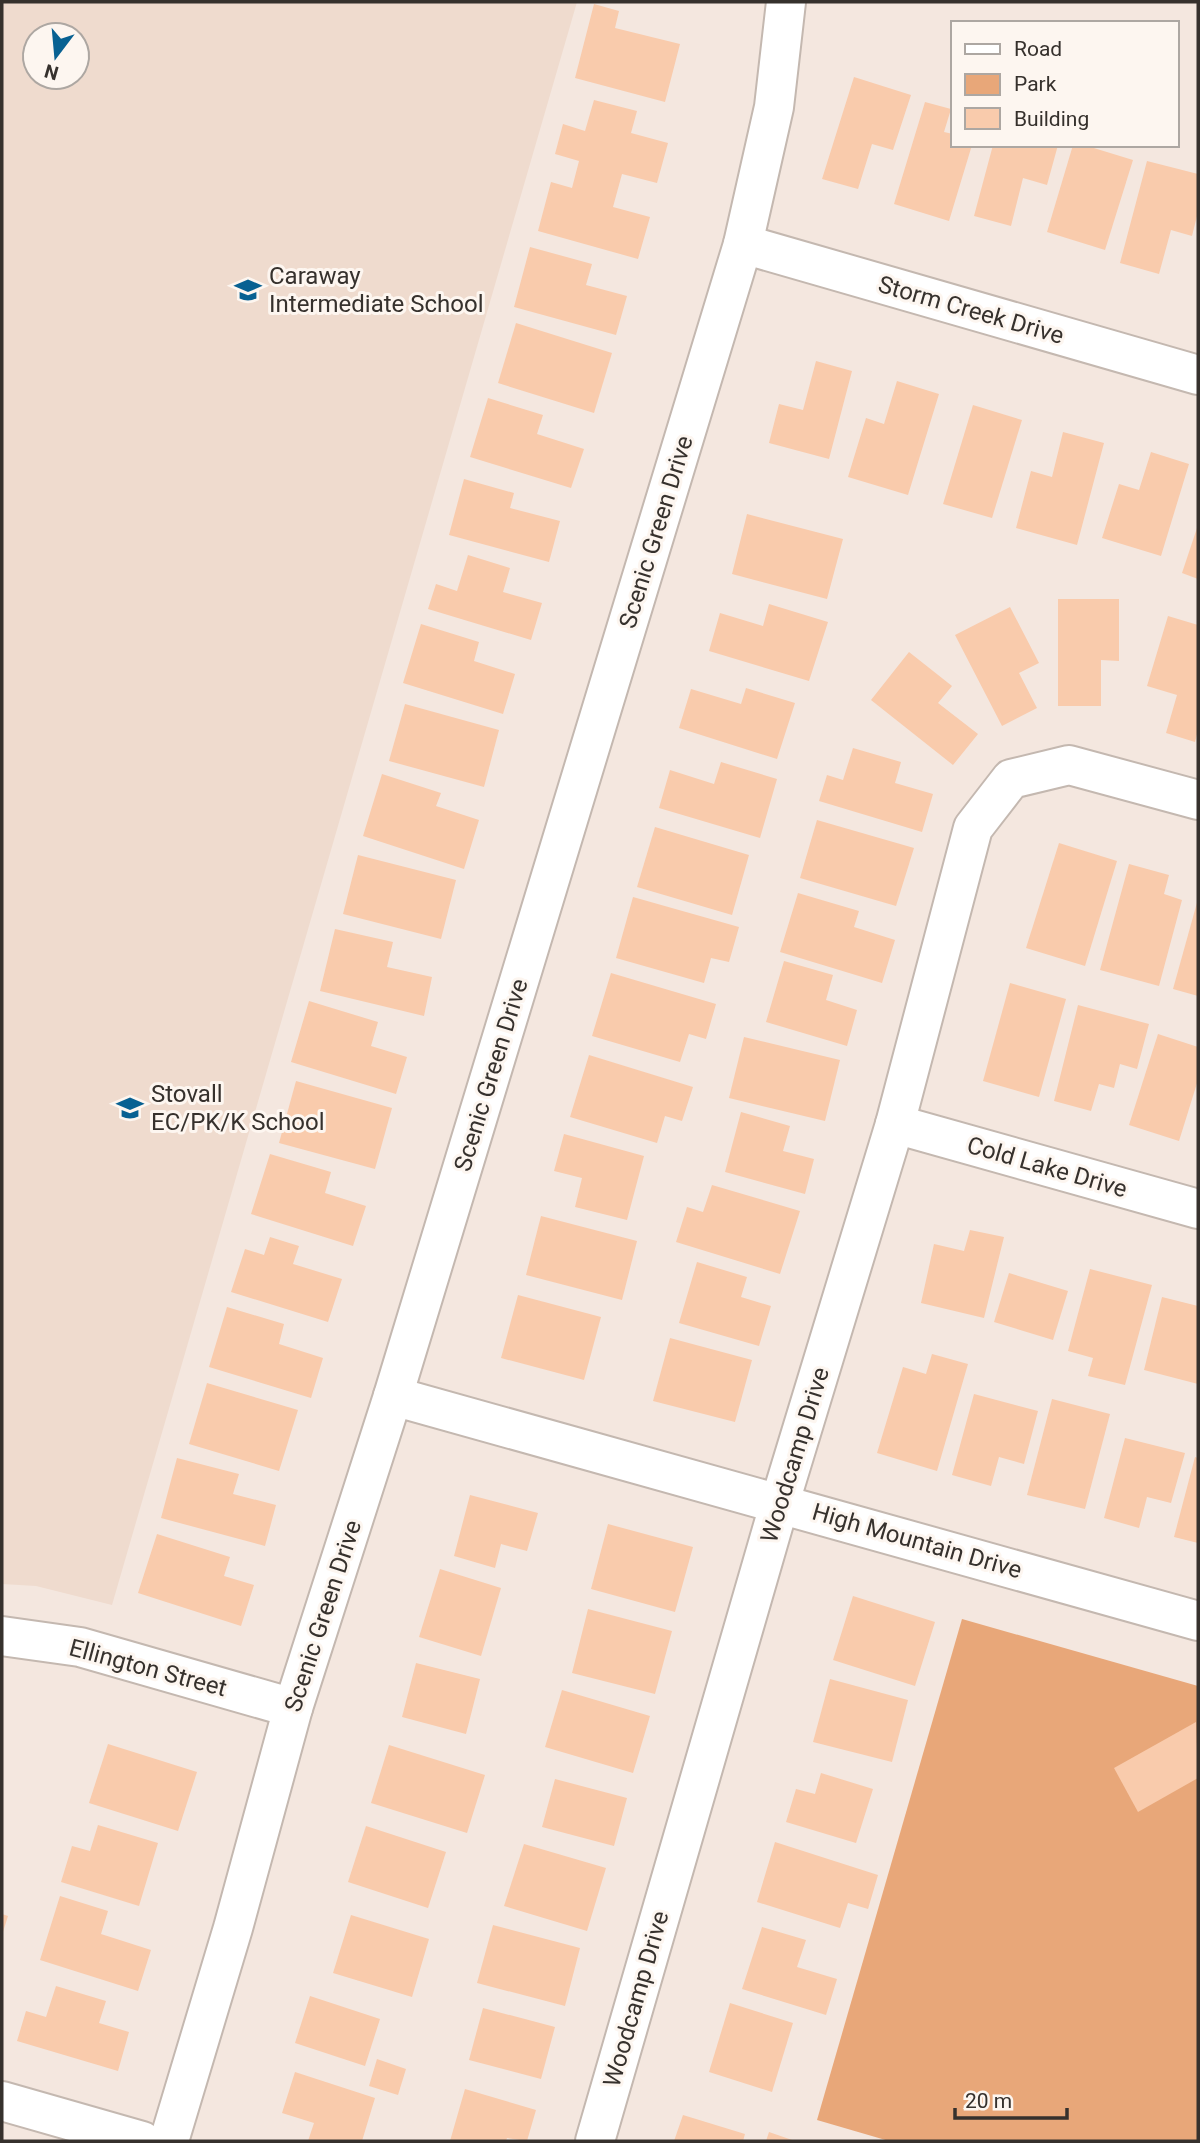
<svg xmlns="http://www.w3.org/2000/svg" width="1200" height="2143" viewBox="0 0 1200 2143" font-family="Roboto,sans-serif">
	<style>
		.built { fill: #efdbce; fill-rule: evenodd }
		.green { fill: #e8a779 }
		.building { fill: #f9cbac }
		.lines { fill: none; stroke-linecap: round; stroke-linejoin: round }
		.minor-casing { stroke: #c4b8b0; stroke-width: 42 }
		.minor { stroke: #fff; stroke-width: 38 }
		.labels { text-anchor: middle; dominant-baseline: central; stroke-width: 6; stroke-linejoin: round; paint-order: stroke }
		.poi-label { font-size: 24px; fill: #36312d; stroke: #fdf6f0; text-anchor: start }
		.street-label { font-size: 24px; fill: #36312d; stroke: #fdf6f0 }
	</style>
	<rect width="100%" height="100%" fill="#f4e7df"/>
	<path class="built" d="M2 2H577L112 1605 36 1586 2 1584ZM35 35H77V77H35Z"/>
	<path class="green" d="M962 1619 1198 1686V2141H889L817 2120Z"/>
	<g class="building">
		<path d="M594 4 619 11 615 28 680 44 665 102 575 78Z"/>
		<path d="M854 77 911 95 893 150 872 144 858 189 822 179Z"/>
		<path d="M594 100 637 111 631 133 668 143 657 183 622 174 613 207 650 217 638 259 538 231 551 182 572 188 579 161 555 154 563 124 585 131Z"/>
		<path d="M925 102 951 109 944 132 953 134V145H972L949 221 894 204Z"/>
		<path d="M993 145H1058L1047 185 1023 178 1011 226 974 216Z"/>
		<path d="M1073 145H1084L1133 160 1105 250 1047 232Z"/>
		<path d="M1147 161 1198 174V212L1192 236 1171 230 1159 274 1120 263Z"/>
		<path d="M530 247 592 264 586 285 627 296 616 335 514 307Z"/>
		<path d="M516 323 612 353 594 413 498 383Z"/>
		<path d="M816 361 852 371 829 459 769 443 779 404 803 410Z"/>
		<path d="M897 381 939 394 908 495 848 477 866 418 884 424Z"/>
		<path d="M488 398 543 415 537 434 584 449 571 488 470 457Z"/>
		<path d="M973 405 1022 420 992 518 943 504Z"/>
		<path d="M1063 432 1104 443 1077 545 1016 528 1031 471 1052 477Z"/>
		<path d="M1151 452 1189 464 1161 556 1102 538 1119 484 1139 490Z"/>
		<path d="M464 479 514 493 510 508 560 521 549 562 449 535Z"/>
		<path d="M747 514 843 539 827 599 732 574Z"/>
		<path d="M1198 525V579L1182 573Z"/>
		<path d="M468 555 510 568 503 592 542 603 531 640 428 609 436 584 457 591Z"/>
		<path d="M1058 599H1119V661L1101 660V706H1058Z"/>
		<path d="M769 604 828 622 809 681 709 651 720 613 763 626Z"/>
		<path d="M1010 607 1039 663 1019 673 1037 708 1002 726 955 635Z"/>
		<path d="M1168 616 1198 625V730L1195 742 1166 733 1177 695 1147 686Z"/>
		<path d="M421 624 479 642 474 661 515 674 503 714 403 683Z"/>
		<path d="M909 652 952 686 938 703 978 734 953 765 871 700Z"/>
		<path d="M746 688 795 703 777 759 679 728 691 689 741 704Z"/>
		<path d="M405 704 499 730 484 787 389 761Z"/>
		<path d="M853 748 901 762 895 783 933 794 922 832 819 801 827 775 843 780Z"/>
		<path d="M721 762 777 779 760 838 659 808 670 770 714 784Z"/>
		<path d="M382 774 441 793 436 806 479 820 464 869 363 836Z"/>
		<path d="M817 820 914 848 896 906 800 878Z"/>
		<path d="M655 827 749 855 732 915 637 887Z"/>
		<path d="M1059 843 1117 861 1085 966 1026 948Z"/>
		<path d="M358 855 456 880 441 939 343 914Z"/>
		<path d="M1129 864 1169 875 1164 894 1182 900 1159 986 1100 970Z"/>
		<path d="M798 893 859 911 854 927 895 940 882 983 780 952Z"/>
		<path d="M633 897 739 927 729 962 711 958 704 983 616 958Z"/>
		<path d="M1198 899V996L1173 989Z"/>
		<path d="M335 929 393 942 387 967 432 977 424 1016 320 991Z"/>
		<path d="M784 961 833 975 826 1000 857 1010 847 1046 766 1022Z"/>
		<path d="M611 973 716 1004 706 1039 689 1034 680 1062 592 1036Z"/>
		<path d="M1010 983 1066 999 1039 1097 983 1081Z"/>
		<path d="M309 1001 378 1022 371 1046 407 1057 396 1094 291 1062Z"/>
		<path d="M1078 1005 1149 1024 1137 1069 1120 1064 1114 1088 1099 1084 1091 1111 1054 1101Z"/>
		<path d="M1158 1034 1198 1047V1080L1179 1141 1129 1125Z"/>
		<path d="M744 1037 840 1060 825 1121 729 1098Z"/>
		<path d="M589 1055 693 1087 682 1121 665 1116 657 1143 570 1117Z"/>
		<path d="M296 1081 392 1108 375 1169 279 1143Z"/>
		<path d="M741 1112 790 1126 783 1151 814 1159 805 1194 725 1172Z"/>
		<path d="M564 1134 644 1156 627 1220 575 1207 582 1178 554 1171Z"/>
		<path d="M270 1154 331 1172 325 1193 366 1206 353 1246 251 1214Z"/>
		<path d="M712 1185 800 1211 780 1274 676 1242 687 1207 703 1212Z"/>
		<path d="M541 1216 637 1241 622 1300 526 1275Z"/>
		<path d="M970 1230 1004 1237 984 1318 921 1303 934 1244 964 1251Z"/>
		<path d="M270 1237 299 1246 293 1264 342 1279 328 1322 231 1292 245 1249 264 1255Z"/>
		<path d="M697 1262 747 1277 741 1297 771 1306 759 1346 679 1323Z"/>
		<path d="M1090 1269 1152 1285 1125 1385 1088 1376 1093 1358 1068 1351Z"/>
		<path d="M1009 1273 1068 1291 1053 1340 994 1322Z"/>
		<path d="M518 1295 601 1317 584 1380 501 1358Z"/>
		<path d="M1162 1297 1198 1306V1384L1144 1370Z"/>
		<path d="M227 1307 284 1324 279 1344 323 1358 311 1398 209 1367Z"/>
		<path d="M670 1338 752 1360 735 1422 653 1401Z"/>
		<path d="M932 1354 968 1364 937 1471 877 1453 903 1367 926 1374Z"/>
		<path d="M207 1383 298 1410 279 1471 189 1444Z"/>
		<path d="M974 1394 1038 1411 1024 1464 999 1457 991 1486 952 1475Z"/>
		<path d="M1052 1399 1110 1414 1085 1509 1027 1495Z"/>
		<path d="M1125 1438 1185 1453 1171 1503 1147 1497 1139 1528 1104 1518Z"/>
		<path d="M1195 1457 1198 1458V1543L1174 1537Z"/>
		<path d="M177 1458 239 1474 233 1494 276 1505 265 1546 161 1518Z"/>
		<path d="M470 1495 538 1513 527 1551 501 1544 495 1568 454 1556Z"/>
		<path d="M608 1524 693 1547 675 1612 591 1589Z"/>
		<path d="M157 1534 230 1557 224 1576 254 1585 241 1626 138 1593Z"/>
		<path d="M440 1569 501 1588 481 1656 419 1637Z"/>
		<path d="M853 1596 935 1622 915 1686 833 1660Z"/>
		<path d="M588 1609 672 1631 655 1694 572 1673Z"/>
		<path d="M416 1663 480 1679 466 1734 402 1717Z"/>
		<path d="M830 1679 908 1700 892 1762 813 1742Z"/>
		<path d="M562 1690 650 1716 633 1773 545 1747Z"/>
		<path d="M1196 1722 1198 1778 1138 1812 1114 1768Z"/>
		<path d="M108 1744 197 1772 178 1831 89 1803Z"/>
		<path d="M389 1745 485 1775 467 1833 371 1803Z"/>
		<path d="M821 1773 873 1789 856 1843 786 1822 796 1789 815 1794Z"/>
		<path d="M555 1779 627 1798 614 1846 542 1827Z"/>
		<path d="M98 1825 158 1843 139 1906 61 1882 72 1846 90 1851Z"/>
		<path d="M366 1826 446 1852 428 1908 348 1882Z"/>
		<path d="M775 1842 878 1875 868 1909 848 1903 840 1928 757 1902Z"/>
		<path d="M524 1844 606 1868 587 1931 504 1906Z"/>
		<path d="M60 1896 108 1911 101 1934 151 1950 138 1991 40 1960Z"/>
		<path d="M2 1914 8 1916 2 1935Z"/>
		<path d="M351 1915 429 1939 412 1997 333 1973Z"/>
		<path d="M493 1925 580 1948 565 2006 477 1983Z"/>
		<path d="M762 1927 806 1940 797 1967 837 1979 826 2015 742 1989Z"/>
		<path d="M56 1986 106 2001 99 2023 129 2032 118 2071 17 2041 26 2011 46 2017Z"/>
		<path d="M310 1996 380 2019 365 2066 295 2043Z"/>
		<path d="M730 2003 793 2023 772 2092 709 2072Z"/>
		<path d="M483 2008 555 2027 541 2079 469 2060Z"/>
		<path d="M377 2059 406 2069 398 2095 369 2086Z"/>
		<path d="M295 2072 375 2098 362 2141H308L314 2123 282 2113Z"/>
		<path d="M465 2089 536 2110 527 2141 507 2138 506 2141H450Z"/>
		<path d="M683 2115 745 2134 743 2141H674Z"/>
		<path d="M769 2132 795 2141H766Z"/>
	</g>
	<g class="lines">
		<g class="minor-casing">
			<g id="minor">
				<path d="M743 244 1198 375"/>
				<path d="M895 1124 1198 1209"/>
				<path d="M393 1396 1198 1621"/>
				<path d="M2 1636 80 1647 293 1708"/>
				<path d="M2 2101 142 2141"/>
				<path d="M169 2141 233 1928 293 1708 393 1396 743 244 774 107 786 2"/>
				<path d="M595 2141 780 1502 895 1124 973 828 1011 779 1069 765 1198 800"/>
			</g>
		</g>
		<use href="#minor" class="minor"/>
	</g>
	<defs>
		<g id="school-bare" transform="scale(2.1)"><path d="M0-5L7-2L0 1L-7-2ZM-4 1L0 2.5L4 1V4Q0 6-4 4Z" fill="#086192" stroke="#fdf6f0" stroke-width="2.5" paint-order="stroke"/></g>
	</defs>
	<g fill-rule="evenodd">
		<use href="#school-bare" x="248" y="290"/>
		<use href="#school-bare" x="130" y="1108"/>
	</g>
	<g class="labels">
		<g class="poi-label">
			<text x="269" y="276">Caraway<tspan x="269" dy="28">Intermediate School</tspan></text>
			<text x="151" y="1094">Stovall<tspan x="151" dy="28">EC/PK/K School</tspan></text>
		</g>
		<g class="street-label">
			<text transform="translate(971 310) rotate(16)">Storm Creek Drive</text>
			<text transform="translate(656 532) rotate(-73)">Scenic Green Drive</text>
			<text transform="translate(491 1075) rotate(-73)">Scenic Green Drive</text>
			<text transform="translate(1047 1167) rotate(16)">Cold Lake Drive</text>
			<text transform="translate(795 1455) rotate(-73)">Woodcamp Drive</text>
			<text transform="translate(917 1541) rotate(16)">High Mountain Drive</text>
			<text transform="translate(323 1616) rotate(-72)">Scenic Green Drive</text>
			<text transform="translate(148 1668) rotate(15)">Ellington Street</text>
			<text transform="translate(636 1999) rotate(-74)">Woodcamp Drive</text>
		</g>
	</g>
	<rect width="1200" height="2143" fill="none" stroke="#36312d" stroke-width="7"/>
	<rect x="951" y="21" width="228" height="126" fill="#fdf6f0" stroke="#ada7a2" stroke-width="2"/>
	<rect x="965" y="44" width="35" height="10" fill="#ffffff" stroke="#ada7a2" stroke-width="2"/>
	<text x="1014" y="56" font-size="21" fill="#36312d">Road</text>
	<rect x="965" y="74" width="35" height="21" fill="#e8a779" stroke="#ada7a2" stroke-width="2"/>
	<text x="1014" y="91" font-size="21" fill="#36312d">Park</text>
	<rect x="965" y="108" width="35" height="21" fill="#f9cbac" stroke="#ada7a2" stroke-width="2"/>
	<text x="1014" y="126" font-size="21" fill="#36312d">Building</text>
	<g transform="translate(56 56) rotate(196)"><circle r="33" fill="#fdf6f0" stroke="#ada7a2" stroke-width="2"/>
	<path d="M0-5L12 26L0 18L-12 26Z" fill="#086192"/>
	<text y="-10" font-size="19" font-weight="bold" text-anchor="middle" fill="#36312d">N</text>
	</g>
	<path d="M955 2108v10h112v-10" fill="none" stroke="#36312d" stroke-width="3.5"/>
	<text x="965" y="2108" font-size="21" fill="#36312d" stroke="#fdf6f0" stroke-width="5" paint-order="stroke">20 m</text>
</svg>
